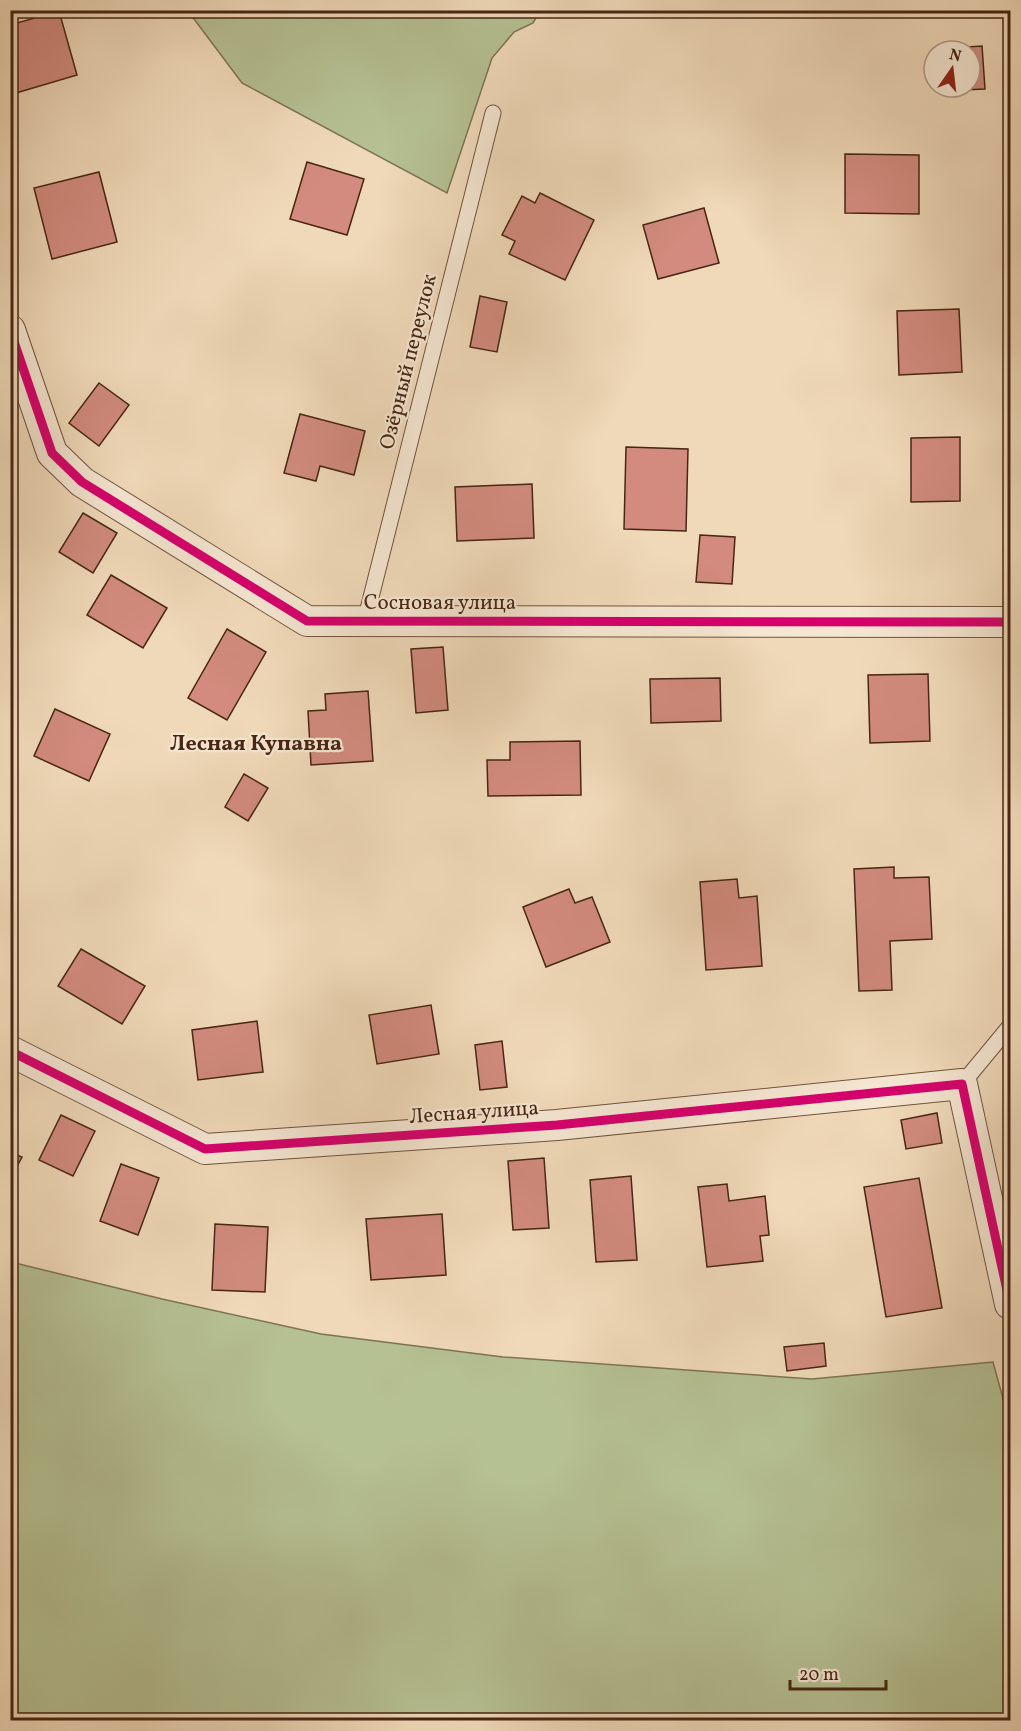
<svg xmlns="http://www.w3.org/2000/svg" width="1021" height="1731" viewBox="0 0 1021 1731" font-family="Vollkorn,serif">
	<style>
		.green { fill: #b5c093; stroke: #7e7353; stroke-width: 1.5 }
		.building { fill: #d28b7e; stroke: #472613; stroke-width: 1.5 }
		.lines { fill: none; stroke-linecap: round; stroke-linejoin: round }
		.service-casing { stroke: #71533c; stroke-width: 17 }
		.minor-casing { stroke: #71533c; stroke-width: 32 }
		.service { stroke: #f5e6d2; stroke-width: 15 }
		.minor { stroke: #f5e6d2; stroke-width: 30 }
		.cycleway-casing { stroke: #f5e6d2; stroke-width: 13 }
		.cycleway { stroke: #d6006c; stroke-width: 9 }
		.labels { text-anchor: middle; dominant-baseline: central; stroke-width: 4.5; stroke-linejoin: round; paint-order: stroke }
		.street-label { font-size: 21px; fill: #472613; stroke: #f5e6d2 }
		.neighbourhood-label { font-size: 22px; font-weight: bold; fill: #472613; stroke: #f5e6d2 }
	</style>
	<rect width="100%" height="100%" fill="#f0d9b9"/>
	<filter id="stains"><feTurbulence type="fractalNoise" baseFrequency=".00333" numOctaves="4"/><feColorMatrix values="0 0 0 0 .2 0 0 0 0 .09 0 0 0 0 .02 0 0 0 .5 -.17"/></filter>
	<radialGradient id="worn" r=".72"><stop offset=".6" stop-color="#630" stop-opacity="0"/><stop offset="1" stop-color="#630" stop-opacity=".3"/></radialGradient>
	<g class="green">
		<path d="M188 11H540L533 23 514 32 492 58 447 193 242 83Z"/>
		<path d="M11 1262 162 1299 321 1334 503 1357 812 1379 993 1362 1010 1424V1720H11Z"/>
	</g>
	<g class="building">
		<path d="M59 11 77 75 16 93 10 75V25Z"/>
		<path d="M982 46 985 89 938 91V87H970V51H936L935 49Z"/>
		<path d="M845 154 919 155V214L845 213Z"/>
		<path d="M307 162 364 179 347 235 290 219Z"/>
		<path d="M99 172 117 242 52 259 34 188Z"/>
		<path d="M540 193 594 220 565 280 509 254 515 241 502 235 522 196 535 203Z"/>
		<path d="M704 208 719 263 658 279 643 225Z"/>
		<path d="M480 296 507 302 497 352 470 347Z"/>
		<path d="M959 309 962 372 899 375 897 311Z"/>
		<path d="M99 383 129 405 99 446 69 423Z"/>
		<path d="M300 414 365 431 354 475 320 466 316 481 284 473Z"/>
		<path d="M960 437V501L911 502V438Z"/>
		<path d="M626 447 688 449 686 531 624 529Z"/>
		<path d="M532 484 534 538 457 541 455 487Z"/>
		<path d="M83 513 117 533 93 573 59 552Z"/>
		<path d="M700 535 735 537 732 584 696 582Z"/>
		<path d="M111 575 167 608 143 648 87 615Z"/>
		<path d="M227 629 266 652 227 720 188 698Z"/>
		<path d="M443 647 448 710 416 713 411 649Z"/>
		<path d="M928 674 930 741 870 743 868 675Z"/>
		<path d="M720 678 721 721 651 723 650 679Z"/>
		<path d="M368 691 373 761 311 765 308 711 326 710 325 694Z"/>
		<path d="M55 709 110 734 89 781 34 756Z"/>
		<path d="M580 741 581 795 488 796 487 760H510V742Z"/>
		<path d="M244 774 268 788 248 821 225 807Z"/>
		<path d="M894 867V878L929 877 932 939 890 941 892 990 859 991 854 869Z"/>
		<path d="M737 879 739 898 757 896 762 966 706 970 700 882Z"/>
		<path d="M569 889 575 903 592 897 610 942 546 967 523 907Z"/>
		<path d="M81 949 145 986 122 1024 58 986Z"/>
		<path d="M431 1005 439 1054 377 1064 369 1015Z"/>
		<path d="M257 1021 263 1072 198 1080 192 1030Z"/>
		<path d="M502 1041 507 1087 480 1090 475 1045Z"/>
		<path d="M937 1113 942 1143 906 1149 901 1120Z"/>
		<path d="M61 1115 95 1131 73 1176 39 1160Z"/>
		<path d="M10 1152 22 1157 10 1179Z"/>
		<path d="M544 1158 549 1228 513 1230 508 1161Z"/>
		<path d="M121 1164 159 1178 138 1235 100 1221Z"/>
		<path d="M631 1176 637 1260 596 1262 590 1180Z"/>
		<path d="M919 1178 942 1308 886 1317 864 1187Z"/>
		<path d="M727 1184 729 1201 765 1196 769 1235 760 1236 763 1261 707 1267 698 1187Z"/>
		<path d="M442 1214 446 1275 371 1280 366 1219Z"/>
		<path d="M215 1224 268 1227 265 1292 212 1290Z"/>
		<path d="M824 1343 826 1366 787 1371 784 1347Z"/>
	</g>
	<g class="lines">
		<g class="service-casing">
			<g id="service">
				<path d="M365 621 493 113"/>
				<path d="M962 1084 1010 1026"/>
			</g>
		</g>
		<g class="minor-casing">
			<g id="minor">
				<path d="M10 330 52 453 82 482 307 621 1010 622"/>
				<path d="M10 1051 205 1149 557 1125 962 1084 1010 1304"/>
			</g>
		</g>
		<use href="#service" class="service"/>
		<use href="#minor" class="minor"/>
		<g class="cycleway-casing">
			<g id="cycleway">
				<path d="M10 330 52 453 82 482 307 621 1010 622"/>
				<path d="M10 1051 205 1149 557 1125 962 1084 1010 1304"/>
			</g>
		</g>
		<use href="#cycleway" class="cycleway"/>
	</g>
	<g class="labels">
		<g class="street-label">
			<text transform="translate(409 362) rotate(-76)">Озёрный переулок</text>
			<text x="440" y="603">Сосновая улица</text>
			<text transform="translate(474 1113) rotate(-4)">Лесная улица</text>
		</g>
		<g class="neighbourhood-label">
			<text x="256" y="744">Лесная Купавна</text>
		</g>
	</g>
	<rect width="1021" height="1731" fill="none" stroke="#f0d9b9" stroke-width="36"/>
	<rect x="12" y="12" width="997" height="1707" fill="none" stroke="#472613" stroke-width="3"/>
	<rect x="18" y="18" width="985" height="1695" fill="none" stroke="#472613" stroke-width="1.5"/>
	<g transform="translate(952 69) rotate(14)"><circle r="28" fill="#f5e6d2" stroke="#af9986" stroke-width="1.5"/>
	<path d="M0-4.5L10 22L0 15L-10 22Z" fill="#8f2418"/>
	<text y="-9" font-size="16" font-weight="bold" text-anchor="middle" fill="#472613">N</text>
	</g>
	<path d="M790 1680v9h96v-9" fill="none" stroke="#472613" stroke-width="3"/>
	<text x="799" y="1680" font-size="18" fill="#472613" stroke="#f5e6d2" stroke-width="4.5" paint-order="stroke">20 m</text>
	<rect width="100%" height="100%" filter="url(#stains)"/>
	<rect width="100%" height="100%" fill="url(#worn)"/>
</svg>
